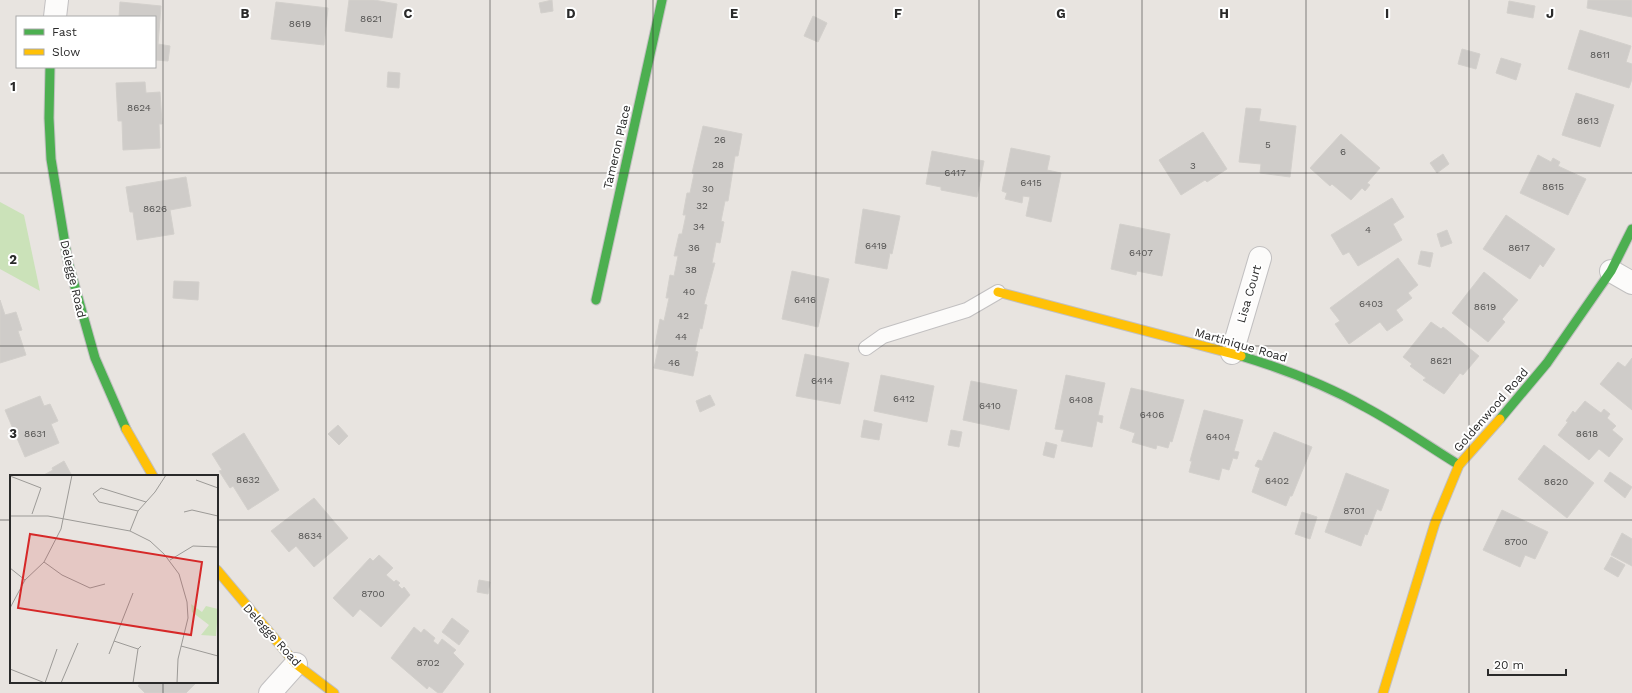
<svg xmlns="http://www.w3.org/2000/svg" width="1632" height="693" viewBox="0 0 1632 693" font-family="'Work Sans',sans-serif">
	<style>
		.green { fill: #cbe2b9 }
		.building { fill: #cfccc9; stroke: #d3d0cc }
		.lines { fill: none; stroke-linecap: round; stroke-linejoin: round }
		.lane-casing { stroke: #c2c0c1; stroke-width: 16 }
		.street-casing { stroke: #c2c0c1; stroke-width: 24 }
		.fast-casing { stroke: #c2c0c1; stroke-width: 11 }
		.slow-casing { stroke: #c2c0c1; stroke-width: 11 }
		.lane { stroke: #fcfbfa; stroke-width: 14 }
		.street { stroke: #fcfbfa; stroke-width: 22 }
		.fast { stroke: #4caf50; stroke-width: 9 }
		.slow { stroke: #ffc107; stroke-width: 9 }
		.grid { fill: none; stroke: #2a2a2a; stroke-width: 1; stroke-opacity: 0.55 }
		.labels { text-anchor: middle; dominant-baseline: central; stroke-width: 4; stroke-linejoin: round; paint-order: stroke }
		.number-label { font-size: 10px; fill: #545352 }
		.street-label { font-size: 12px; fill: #2a2a2a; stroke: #fff }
		.inset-road { fill: none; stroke: #9c9a97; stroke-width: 1 }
		.view { fill: #d62828; fill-opacity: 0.15; stroke: #d62828; stroke-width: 2 }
		.inset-edge { fill: none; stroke: #2a2a2a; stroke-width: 2 }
		.grid-label { font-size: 13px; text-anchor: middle; font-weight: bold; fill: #2a2a2a; stroke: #fff; stroke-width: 4; stroke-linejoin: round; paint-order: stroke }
	</style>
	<rect width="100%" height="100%" fill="#e8e4e0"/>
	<path class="green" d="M0 202 24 215 40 291 0 269Z"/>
	<g class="building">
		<path d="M349 0H374L397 4 392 38 345 31Z"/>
		<path d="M552 0 553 11 541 13 539 3Z"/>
		<path d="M1588 0H1632V17L1587 8Z"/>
		<path d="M1509 1 1535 6 1533 18 1507 13Z"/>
		<path d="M120 2 161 6 158 44 170 46 168 61 155 60V17H119Z"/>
		<path d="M276 2 328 8 324 45 271 39Z"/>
		<path d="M813 16 827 23 818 42 804 36Z"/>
		<path d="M1580 30 1631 46 1626 62 1632 64V79L1629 88 1568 69Z"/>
		<path d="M1462 49 1480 54 1476 69 1458 64Z"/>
		<path d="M1501 58 1521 64 1516 80 1496 73Z"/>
		<path d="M388 72 400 73 399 88 387 87Z"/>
		<path d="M145 82 146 93 160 92 162 124H159L160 148 123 150 122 121H118L116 83Z"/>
		<path d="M1576 93 1614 105 1600 147 1562 135Z"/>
		<path d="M1246 108 1261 109 1259 121 1296 126 1290 177 1260 173 1261 164 1239 162Z"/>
		<path d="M703 126 742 134 738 156H735L728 201H725L721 221 724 222 720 243 716 242 712 263H715L704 304 707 305 702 329 700 328 695 351 698 352 693 376 654 368 659 345H655L660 319 664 321 669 298H666L670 275 674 276 678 256H674L679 234H682L686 215H683L687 193H690L694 174 692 173Z"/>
		<path d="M1203 132 1227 169 1207 182 1205 180 1181 195 1159 160Z"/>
		<path d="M1341 134 1380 168 1367 183 1370 185 1365 191 1362 188 1351 200 1332 184 1330 186 1310 168Z"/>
		<path d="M1011 148 1050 156 1047 170 1061 173 1051 222 1026 216 1030 197 1023 196 1022 203 1005 199 1007 193 1002 191Z"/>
		<path d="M932 151 984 161 977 197 941 190V187L926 184Z"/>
		<path d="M1443 154 1449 164 1437 173 1430 163Z"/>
		<path d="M1538 155 1551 162 1553 158 1560 162 1558 166 1586 179 1568 215 1520 193Z"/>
		<path d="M186 177 191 206 170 210 174 234 137 240 133 212H130L126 187Z"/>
		<path d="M1392 198 1404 217 1393 224 1402 240 1358 266 1349 252 1343 255 1331 235Z"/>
		<path d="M863 209 900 216 892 254 890 253 887 269 855 263Z"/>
		<path d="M1506 215 1555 249 1543 267 1540 264 1530 279 1483 249Z"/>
		<path d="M1120 224 1170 234 1162 276 1137 271 1136 275 1111 269Z"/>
		<path d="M1447 230 1452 243 1441 247 1437 234Z"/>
		<path d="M1421 251 1433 253 1430 267 1418 264Z"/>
		<path d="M1398 258 1418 285 1408 293 1412 298 1396 310 1403 320 1387 331 1380 322 1349 344 1335 324 1340 321 1330 308Z"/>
		<path d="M792 271 829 279 818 327 782 319Z"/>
		<path d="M1484 272 1518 300 1502 319 1505 322 1488 342 1452 313Z"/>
		<path d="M174 281 199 282 198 300 173 298Z"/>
		<path d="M0 300 5 315 16 312 22 330 18 331 26 355 0 363Z"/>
		<path d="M1431 322 1441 329 1443 327 1479 356 1463 375 1460 373 1444 394 1423 380 1426 378 1410 366 1412 364 1403 357Z"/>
		<path d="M805 354 849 363 840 404 796 396Z"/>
		<path d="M1632 358V410L1600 384 1618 362 1625 367Z"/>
		<path d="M881 375 934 386 927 422 874 411Z"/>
		<path d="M1066 375 1105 383 1098 415 1103 416 1102 423 1097 421 1092 447 1061 441 1064 430 1055 429Z"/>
		<path d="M971 381 1017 390 1009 430 963 420Z"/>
		<path d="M1131 388 1184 400 1172 442 1170 441 1168 448 1157 445 1156 449 1132 442 1135 433 1120 428Z"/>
		<path d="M710 395 715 405 700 412 696 401Z"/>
		<path d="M40 396 44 406 50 404 58 421 51 424 59 443 25 457 5 410Z"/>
		<path d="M1585 401 1601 413 1604 409 1610 414 1607 418 1616 426 1612 430 1623 439 1609 457 1599 449 1589 460 1558 435 1568 422 1566 421 1573 411 1575 413Z"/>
		<path d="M1204 410 1243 420 1234 451 1239 452 1237 459 1233 458 1229 470 1222 468 1219 480 1189 472 1192 461H1190Z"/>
		<path d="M864 420 882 424 879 440 861 437Z"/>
		<path d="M338 425 348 436 339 445 328 434Z"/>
		<path d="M951 430 962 432 959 447 948 445Z"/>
		<path d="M1274 432 1312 447 1292 496H1290L1286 506 1252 492 1260 468 1255 466 1258 460 1262 461Z"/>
		<path d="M244 433 279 490 248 510 233 486 230 488 219 471 222 470 212 454Z"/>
		<path d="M1046 442 1057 445 1054 458 1043 455Z"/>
		<path d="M1544 445 1594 483 1567 518 1518 479Z"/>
		<path d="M64 461 72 476H42L53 470 52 468Z"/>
		<path d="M1610 472 1632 487 1625 498 1604 481Z"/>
		<path d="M1346 473 1389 490 1381 511 1377 509 1367 535 1365 534 1361 546 1325 532Z"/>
		<path d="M314 498 348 538 314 567 296 546 289 552 271 531Z"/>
		<path d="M1502 510 1548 532 1535 559 1525 555 1520 567 1483 550Z"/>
		<path d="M1302 512 1317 517 1310 539 1295 534Z"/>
		<path d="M1622 533 1632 539V566L1611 555Z"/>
		<path d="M379 555 393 568 386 575 394 582 396 580 400 583 398 585 402 589 404 587 410 595 381 627 360 609 353 617 333 598 370 558 373 561Z"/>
		<path d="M1611 557 1625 565 1618 577 1604 569Z"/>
		<path d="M479 580 490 582 488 594 477 592Z"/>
		<path d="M452 618 469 631 459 645 442 632Z"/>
		<path d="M414 627 421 633 424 629 435 638 433 641 438 645 442 639 456 650 453 653 464 664 442 693H438L429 686 427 689 391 658Z"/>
		<path d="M141 682H197L186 693H145L138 686Z"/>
	</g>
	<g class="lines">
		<g class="lane-casing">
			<path id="lane" d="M866 348 883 336 967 310 998 292"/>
		</g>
		<g class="street-casing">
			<g id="street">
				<path d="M55 17 57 0"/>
				<path d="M1611 271 1632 283"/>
				<path d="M1232 353 1260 258"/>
				<path d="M270 693 296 664"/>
			</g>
		</g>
		<g class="fast-casing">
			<g id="fast">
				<path d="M50 67 49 118 51 159 68 262 95 358 126 429"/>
				<path d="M596 300 662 0"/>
				<path d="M1241 356C1284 369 1326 385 1365 407 1397 424 1428 446 1459 465"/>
				<path d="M1500 419 1547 363 1611 271 1632 229"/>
			</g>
		</g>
		<g class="slow-casing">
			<g id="slow">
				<path d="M998 292 1241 356"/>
				<path d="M126 429 153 476"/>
				<path d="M217 570 296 664 334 693"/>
				<path d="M1383 693 1435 523 1459 465 1500 419"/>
			</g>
		</g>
		<use href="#lane" class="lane"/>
		<use href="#street" class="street"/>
		<use href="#fast" class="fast"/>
		<use href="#slow" class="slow"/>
	</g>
	<path class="grid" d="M163 0V476M326 0V693M490 0V693M653 0V693M816 0V693M979 0V693M1142 0V693M1306 0V693M1469 0V693M0 173H1632M0 346H1632M0 520H11M217 520H1632M163 682V693"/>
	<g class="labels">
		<g class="number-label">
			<text x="371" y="18">8621</text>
			<text x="300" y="23">8619</text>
			<text x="1600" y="54">8611</text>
			<text x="139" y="107">8624</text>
			<text x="1588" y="120">8613</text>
			<text x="720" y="139">26</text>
			<text x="1268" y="144">5</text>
			<text x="1343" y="151">6</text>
			<text x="718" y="164">28</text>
			<text x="1193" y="165">3</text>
			<text x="955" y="172">6417</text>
			<text x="1031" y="182">6415</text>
			<text x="1553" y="186">8615</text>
			<text x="708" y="188">30</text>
			<text x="702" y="205">32</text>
			<text x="155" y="208">8626</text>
			<text x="699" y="226">34</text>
			<text x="1368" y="229">4</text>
			<text x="876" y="245">6419</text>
			<text x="694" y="247">36</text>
			<text x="1519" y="247">8617</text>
			<text x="1141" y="252">6407</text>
			<text x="691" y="269">38</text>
			<text x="689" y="291">40</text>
			<text x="805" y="299">6416</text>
			<text x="1371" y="303">6403</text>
			<text x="1485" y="306">8619</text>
			<text x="683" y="315">42</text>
			<text x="681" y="336">44</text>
			<text x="1441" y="360">8621</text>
			<text x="674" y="362">46</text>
			<text x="822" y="380">6414</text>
			<text x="904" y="398">6412</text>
			<text x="1081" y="399">6408</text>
			<text x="990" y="405">6410</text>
			<text x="1152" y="414">6406</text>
			<text x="35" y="433">8631</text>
			<text x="1587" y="433">8618</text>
			<text x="1218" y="436">6404</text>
			<text x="248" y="479">8632</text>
			<text x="1277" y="480">6402</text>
			<text x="1556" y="481">8620</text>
			<text x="1354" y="510">8701</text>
			<text x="310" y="535">8634</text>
			<text x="1516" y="541">8700</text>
			<text x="373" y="593">8700</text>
			<text x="428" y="662">8702</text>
		</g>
		<g class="street-label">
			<text transform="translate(617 147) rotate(-77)">Tameron Place</text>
			<text transform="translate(73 279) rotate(77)">Delegge Road</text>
			<text transform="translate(1249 294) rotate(-74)">Lisa Court</text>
			<text transform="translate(1241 345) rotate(16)">Martinique Road</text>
			<text transform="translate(1491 410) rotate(-49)">Goldenwood Road</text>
			<text transform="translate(272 635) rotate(48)">Delegge Road</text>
		</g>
	</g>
	<g transform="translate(10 475)">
		<rect width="208" height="208" fill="#e8e4e0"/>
		<path d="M181 129 192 137 196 131 208 134 206 161 191 160 199 150 182 137Z" fill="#cbe2b9"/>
		<path class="inset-road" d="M0 1 31 13 22 39M186 5 208 13M128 36 89 27 83 19 91 13 136 27M174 37 182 35 208 41M0 41H38L120 56 140 66 154 79 169 99 177 127 178 143 168 184 167 208M120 56 128 36 145 17 156 0M160 85 183 71 208 72M34 87 52 100 80 113 95 109M0 93 15 105M0 133 15 105 34 87 51 54 62 0M104 166 128 174M171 171 208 181M99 179 123 118M0 194 35 208M35 208 47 174M51 208 68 168M123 208 128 174 131 171"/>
		<path class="view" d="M20 59 192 87 181 160 8 133Z"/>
		<rect width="208" height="208" class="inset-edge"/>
	</g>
	<g class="grid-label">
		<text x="245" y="18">B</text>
		<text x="408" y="18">C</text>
		<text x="571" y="18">D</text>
		<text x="734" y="18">E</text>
		<text x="898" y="18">F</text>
		<text x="1061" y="18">G</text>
		<text x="1224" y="18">H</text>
		<text x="1387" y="18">I</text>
		<text x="1550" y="18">J</text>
		<text x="13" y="91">1</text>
		<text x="13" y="264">2</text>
		<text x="13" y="438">3</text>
	</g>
	<rect x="16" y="16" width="140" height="52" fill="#ffffff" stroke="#aaaaaa"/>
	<rect x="24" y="29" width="20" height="6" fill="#4caf50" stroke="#aaaaaa"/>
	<text x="52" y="36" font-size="12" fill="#2a2a2a">Fast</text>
	<rect x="24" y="49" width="20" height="6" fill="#ffc107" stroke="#aaaaaa"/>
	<text x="52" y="56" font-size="12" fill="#2a2a2a">Slow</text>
	<path d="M1488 669v6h78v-6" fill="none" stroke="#2a2a2a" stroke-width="2"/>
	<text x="1494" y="669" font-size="12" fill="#2a2a2a" stroke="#ffffff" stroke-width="3" paint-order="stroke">20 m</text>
</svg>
